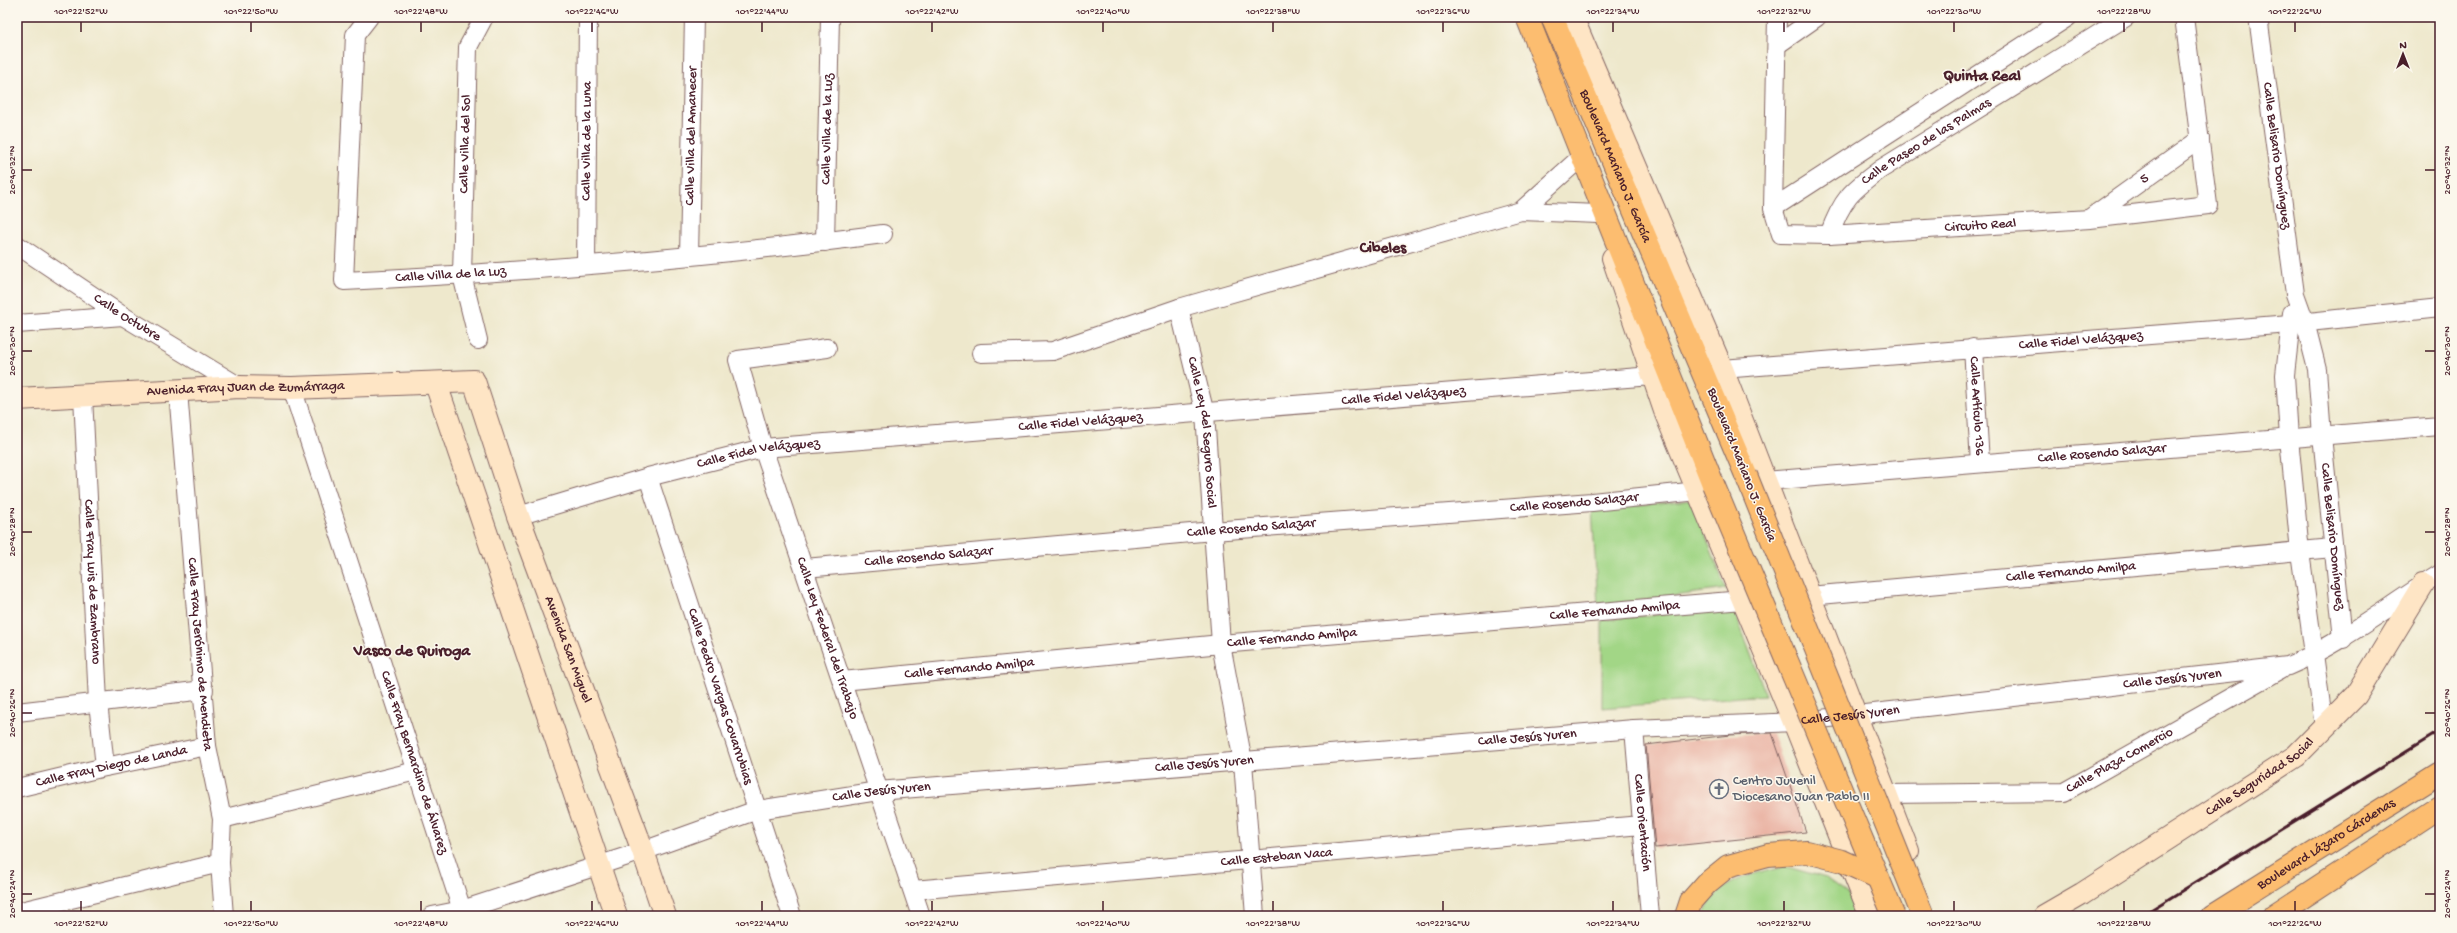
<svg xmlns="http://www.w3.org/2000/svg" width="2457" height="933" viewBox="0 0 2457 933" font-family="'Gochi Hand',sans-serif">
	<style>
		.green { fill: #a2d686; stroke: #767a58 }
		.building { fill: #eab4a4 }
		.lines { fill: none; stroke-linecap: round; stroke-linejoin: round }
		.street-casing { stroke: #836563; stroke-width: 20 }
		.secondary-casing { stroke: #836563; stroke-width: 24 }
		.primary-casing { stroke: #836563; stroke-width: 24 }
		.street { stroke: #fff; stroke-width: 18 }
		.secondary { stroke: #fee5c5; stroke-width: 22 }
		.primary { stroke: #fcbd6f; stroke-width: 22 }
		.rail { stroke: #4a1f2b; stroke-width: 3 }
		.primary-bridge-casing { stroke: #836563; stroke-width: 24; stroke-linecap: butt }
		.primary-bridge { stroke: #fcbd6f; stroke-width: 22 }
		.ticks { fill: none; stroke: #4a1f2b; stroke-width: 1.5 }
		.labels { text-anchor: middle; dominant-baseline: central; stroke-width: 3; stroke-linejoin: round; paint-order: stroke }
		.street-label { font-size: 14px; fill: #4a1f2b; stroke: #fbf7ec }
		.worship-label { font-size: 14px; fill: #5b616d; stroke: #fbf7ec; text-anchor: start }
		.quarter-label { font-size: 16px; font-weight: bold; fill: #4a1f2b; stroke: #fbf7ec }
		.neatline { fill: none; stroke: #4a1f2b; stroke-width: 1.5 }
		.ticks-label { font-size: 10px; text-anchor: middle; fill: #4a1f2b }
	</style>
	<rect width="100%" height="100%" fill="#fbf7ec"/>
	<filter id="ink" filterUnits="userSpaceOnUse"><feTurbulence type="fractalNoise" baseFrequency=".025" numOctaves="2"/><feDisplacementMap in="SourceGraphic" scale="8" xChannelSelector="R" yChannelSelector="G"/><feConvolveMatrix kernelMatrix="1 2 1 2 8 2 1 2 1" color-interpolation-filters="sRGB"/></filter>
	<filter id="wash" filterUnits="userSpaceOnUse"><feTurbulence type="fractalNoise" baseFrequency=".012" numOctaves="4" result="noise"/><feDisplacementMap in="SourceGraphic" scale="16" xChannelSelector="R" yChannelSelector="G"/><feGaussianBlur stdDeviation="0.9" result="paint"/><feColorMatrix in="noise" values="0 0 0 0 0 0 0 0 0 0 0 0 0 0 0 0 0 1.4 0 .05"/><feComposite in="paint" operator="in"/></filter>
	<g filter="url(#wash)">
		<rect width="100%" height="100%" fill="#eee8cc"/>
		<g class="green">
			<path d="M1692 500 1726 589 1598 606 1592 509Z"/>
			<path d="M1733 607 1766 695 1602 708V620Z"/>
			<path d="M1784 866 1826 878 1849 895 1858 916H1703C1715 881 1752 874 1784 866Z"/>
		</g>
		<g id="blocks">
			<path class="building" d="M1772 733 1806 832 1655 848 1646 745 1730 735Z"/>
		</g>
	</g>
	<g filter="url(#ink)">
		<use href="#blocks" fill-opacity="0" stroke="#836563" stroke-width="1"/>
		<g class="lines">
			<g class="street-casing">
				<g id="street">
					<path id="s1" d="M369 17 355 35 344 281C524 272 704 258 883 234"/>
					<path id="s2" d="M1777 17 1773 208 1781 234 1829 235 2090 219 2208 205 2184 17"/>
					<path id="s3" d="M2258 17 2295 294 2305 322 2317 369 2322 436 2343 639"/>
					<path d="M1777 45 1817 17"/>
					<path d="M1773 208 2068 17"/>
					<path d="M1521 211 1579 159"/>
					<path id="s4" d="M2090 218 2200 139"/>
					<path id="s5" d="M1829 235C1842 199 1851 191 1881 169L2126 17"/>
					<path id="s6" d="M825 242 830 17"/>
					<path id="s7" d="M17 245 123 316 240 387"/>
					<path id="s8" d="M689 256 694 17"/>
					<path id="s9" d="M586 265 588 17"/>
					<path id="s10" d="M1179 308 1205 414 1221 644 1243 762 1255 916"/>
					<path d="M2292 313 2285 375 2289 438 2300 552 2324 727"/>
					<path d="M17 324 123 316"/>
					<path id="s11" d="M478 340 462 275 468 47 484 17"/>
					<path id="s12" d="M827 348 738 360 763 448 921 916"/>
					<path id="s13" d="M1973 348 1980 463"/>
					<path d="M981 353 1053 351 1179 308 1521 211 1599 214"/>
					<path id="s14" d="M1722 369 2290 324 2440 308"/>
					<path id="s15" d="M292 388 462 910"/>
					<path id="s16" d="M178 391 207 746 222 819 220 863 224 916"/>
					<path id="s17" d="M83 396 98 702 105 767"/>
					<path id="s18" d="M648 477 792 916"/>
					<path id="s19" d="M1765 481 2440 426"/>
					<path id="s20" d="M518 516 648 477 763 448 1652 376"/>
					<path id="s21" d="M805 568 1213 531 1592 502 1698 491"/>
					<path id="s22" d="M1809 596 2333 548"/>
					<path id="s23" d="M842 681 1221 644 1743 600"/>
					<path d="M17 712 204 690"/>
					<path id="s24" d="M1634 729 1650 916"/>
					<path id="s25" d="M17 788 105 767 207 746"/>
					<path id="s26" d="M1887 794 2064 792 2280 670"/>
					<path d="M222 819 416 771"/>
					<path id="s27" d="M913 890 1641 825"/>
					<path d="M17 912 220 863"/>
					<path id="s28" d="M432 916 462 910 643 851 757 810 878 791 1634 729 1794 722 2288 666C2343 643 2389 605 2440 574"/>
				</g>
			</g>
			<g class="secondary-casing">
				<g id="secondary">
					<path d="M1572 17 1722 369 1908 851"/>
					<path d="M1613 258 1666 414 1794 722 1871 916"/>
					<path d="M436 384 616 916"/>
					<path id="s29" d="M17 399 240 387 292 388 474 381 518 516 643 851 665 916"/>
					<path id="s30" d="M2044 916 2082 894 2296 756 2356 695 2423 585"/>
				</g>
			</g>
			<g class="primary-casing">
				<g id="primary">
					<path d="M1527 17 1713 484"/>
					<path id="s31" d="M1552 17 1746 475"/>
					<path id="s32" d="M2212 916 2440 773"/>
					<path d="M2274 916 2440 807"/>
				</g>
			</g>
			<use href="#street" class="street"/>
			<use href="#secondary" class="secondary"/>
			<use href="#primary" class="primary"/>
			<path class="rail" d="M2141 916 2440 731"/>
			<g class="primary-bridge-casing">
				<g id="primary-bridge">
					<path d="M1746 475 1923 916"/>
					<path d="M1713 484 1894 916"/>
					<path d="M1686 916 1691 901 1707 883 1728 866 1768 855 1807 852 1842 861 1879 878"/>
				</g>
			</g>
			<use href="#primary-bridge" class="primary-bridge"/>
		</g>
	</g>
	<path class="ticks" d="M81 22V32M251 22V32M421 22V32M592 22V32M762 22V32M932 22V32M1103 22V32M1273 22V32M1443 22V32M1613 22V32M1784 22V32M1954 22V32M2124 22V32M2295 22V32M22 170H32M2425 170H2435M22 351H32M2425 351H2435M22 532H32M2425 532H2435M22 713H32M2425 713H2435M22 894H32M2425 894H2435M81 901V911M251 901V911M421 901V911M592 901V911M762 901V911M932 901V911M1103 901V911M1273 901V911M1443 901V911M1613 901V911M1784 901V911M1954 901V911M2124 901V911M2295 901V911"/>
	<defs>
		<g id="church-ring" transform="scale(1)"><circle r="9.5" fill="#fbf7ec" stroke="#6b7280" stroke-width="1.5"/><path d="M-1.2-6h2.4v3.5h3.3v2.4h-3.3V6h-2.4V-.1h-3.3v-2.4h3.3Z" fill="#6b7280"/></g>
	</defs>
	<g fill-rule="evenodd">
		<use href="#church-ring" x="1719" y="789"/>
	</g>
	<g class="labels">
		<g class="street-label">
			<text stroke="none"><textPath href="#s6" startOffset="113">Calle Villa de la Luz</textPath></text>
			<text stroke="none"><textPath href="#s8" startOffset="120">Calle Villa del Amanecer</textPath></text>
			<text stroke="none"><textPath href="#s9" startOffset="124">Calle Villa de la Luna</textPath></text>
			<text stroke="none"><textPath href="#s5" startOffset="139">Calle Paseo de las Palmas</textPath></text>
			<text stroke="none"><textPath href="#s11" startOffset="198">Calle Villa del Sol</textPath></text>
			<text stroke="none"><textPath href="#s3" startOffset="140">Calle Belisario Domínguez</textPath></text>
			<text stroke="none"><textPath href="#s31" startOffset="162">Boulevard Mariano J. García</textPath></text>
			<text stroke="none"><textPath href="#s4" startOffset="67">5</textPath></text>
			<text stroke="none"><textPath href="#s2" startOffset="418">Circuito Real</textPath></text>
			<text stroke="none"><textPath href="#s1" startOffset="376">Calle Villa de la Luz</textPath></text>
			<text stroke="none"><textPath href="#s7" startOffset="132">Calle Octubre</textPath></text>
			<text stroke="none"><textPath href="#s14" startOffset="360">Calle Fidel Velázquez</textPath></text>
			<text stroke="none"><textPath href="#s29" startOffset="229">Avenida Fray Juan de Zumárraga</textPath></text>
			<text stroke="none"><textPath href="#s20" startOffset="897">Calle Fidel Velázquez</textPath></text>
			<text stroke="none"><textPath href="#s13" startOffset="58">Calle Artículo 136</textPath></text>
			<text stroke="none"><textPath href="#s20" startOffset="573">Calle Fidel Velázquez</textPath></text>
			<text stroke="none"><textPath href="#s10" startOffset="127">Calle Ley del Seguro Social</textPath></text>
			<text stroke="none"><textPath href="#s19" startOffset="338">Calle Rosendo Salazar</textPath></text>
			<text stroke="none"><textPath href="#s20" startOffset="249">Calle Fidel Velázquez</textPath></text>
			<text transform="translate(1741 465) rotate(68)">Boulevard Mariano J. García</text>
			<text stroke="none"><textPath href="#s21" startOffset="772">Calle Rosendo Salazar</textPath></text>
			<text stroke="none"><textPath href="#s21" startOffset="448">Calle Rosendo Salazar</textPath></text>
			<text stroke="none"><textPath href="#s3" startOffset="526">Calle Belisario Domínguez</textPath></text>
			<text stroke="none"><textPath href="#s21" startOffset="124">Calle Rosendo Salazar</textPath></text>
			<text stroke="none"><textPath href="#s22" startOffset="263">Calle Fernando Amilpa</textPath></text>
			<text stroke="none"><textPath href="#s17" startOffset="186">Calle Fray Luis de Zambrano</textPath></text>
			<text stroke="none"><textPath href="#s23" startOffset="776">Calle Fernando Amilpa</textPath></text>
			<text stroke="none"><textPath href="#s12" startOffset="382">Calle Ley Federal del Trabajo</textPath></text>
			<text stroke="none"><textPath href="#s23" startOffset="452">Calle Fernando Amilpa</textPath></text>
			<text stroke="none"><textPath href="#s29" startOffset="742">Avenida San Miguel</textPath></text>
			<text stroke="none"><textPath href="#s16" startOffset="264">Calle Fray Jerónimo de Mendieta</textPath></text>
			<text stroke="none"><textPath href="#s23" startOffset="128">Calle Fernando Amilpa</textPath></text>
			<text stroke="none"><textPath href="#s28" startOffset="1764">Calle Jesús Yuren</textPath></text>
			<text stroke="none"><textPath href="#s18" startOffset="231">Calle Pedro Vargas Covarrubias</textPath></text>
			<text stroke="none"><textPath href="#s28" startOffset="1440">Calle Jesús Yuren</textPath></text>
			<text stroke="none"><textPath href="#s28" startOffset="1116">Calle Jesús Yuren</textPath></text>
			<text stroke="none"><textPath href="#s26" startOffset="241">Calle Plaza Comercio</textPath></text>
			<text stroke="none"><textPath href="#s15" startOffset="394">Calle Fray Bernardino de Álvarez</textPath></text>
			<text stroke="none"><textPath href="#s28" startOffset="792">Calle Jesús Yuren</textPath></text>
			<text stroke="none"><textPath href="#s25" startOffset="97">Calle Fray Diego de Landa</textPath></text>
			<text stroke="none"><textPath href="#s30" startOffset="257">Calle Seguridad Social</textPath></text>
			<text stroke="none"><textPath href="#s28" startOffset="468">Calle Jesús Yuren</textPath></text>
			<text stroke="none"><textPath href="#s24" startOffset="94">Calle Orientación</textPath></text>
			<text stroke="none"><textPath href="#s32" startOffset="135">Boulevard Lázaro Cárdenas</textPath></text>
			<text stroke="none"><textPath href="#s27" startOffset="365">Calle Esteban Vaca</textPath></text>
		</g>
		<g class="worship-label">
			<text x="1733" y="781">Centro Juvenil<tspan x="1733" dy="16">Diocesano Juan Pablo II</tspan></text>
		</g>
		<g class="quarter-label">
			<text x="1982" y="77">Quinta Real</text>
			<text x="1383" y="249">Cibeles</text>
			<text x="412" y="652">Vasco de Quiroga</text>
		</g>
	</g>
	<rect width="2457" height="933" fill="none" stroke="#fbf7ec" stroke-width="44"/>
	<g transform="translate(2403 54)" stroke="#fbf7ec" stroke-width="3" paint-order="stroke">
	<path d="M0-3L7 15L0 10L-7 15Z" fill="#4a1f2b"/>
	<text y="-6" font-size="11" font-weight="bold" text-anchor="middle" fill="#4a1f2b">N</text>
	</g>
	<rect x="22" y="22" width="2413" height="889" class="neatline"/>
	<g class="ticks-label">
		<text x="81" y="14">101°22'52"W</text>
		<text x="251" y="14">101°22'50"W</text>
		<text x="421" y="14">101°22'48"W</text>
		<text x="592" y="14">101°22'46"W</text>
		<text x="762" y="14">101°22'44"W</text>
		<text x="932" y="14">101°22'42"W</text>
		<text x="1103" y="14">101°22'40"W</text>
		<text x="1273" y="14">101°22'38"W</text>
		<text x="1443" y="14">101°22'36"W</text>
		<text x="1613" y="14">101°22'34"W</text>
		<text x="1784" y="14">101°22'32"W</text>
		<text x="1954" y="14">101°22'30"W</text>
		<text x="2124" y="14">101°22'28"W</text>
		<text x="2295" y="14">101°22'26"W</text>
		<text transform="translate(11 170) rotate(-90)" y="4">20°40'32"N</text>
		<text transform="translate(2446 170) rotate(-90)" y="4">20°40'32"N</text>
		<text transform="translate(11 351) rotate(-90)" y="4">20°40'30"N</text>
		<text transform="translate(2446 351) rotate(-90)" y="4">20°40'30"N</text>
		<text transform="translate(11 532) rotate(-90)" y="4">20°40'28"N</text>
		<text transform="translate(2446 532) rotate(-90)" y="4">20°40'28"N</text>
		<text transform="translate(11 713) rotate(-90)" y="4">20°40'26"N</text>
		<text transform="translate(2446 713) rotate(-90)" y="4">20°40'26"N</text>
		<text transform="translate(11 894) rotate(-90)" y="4">20°40'24"N</text>
		<text transform="translate(2446 894) rotate(-90)" y="4">20°40'24"N</text>
		<text x="81" y="926">101°22'52"W</text>
		<text x="251" y="926">101°22'50"W</text>
		<text x="421" y="926">101°22'48"W</text>
		<text x="592" y="926">101°22'46"W</text>
		<text x="762" y="926">101°22'44"W</text>
		<text x="932" y="926">101°22'42"W</text>
		<text x="1103" y="926">101°22'40"W</text>
		<text x="1273" y="926">101°22'38"W</text>
		<text x="1443" y="926">101°22'36"W</text>
		<text x="1613" y="926">101°22'34"W</text>
		<text x="1784" y="926">101°22'32"W</text>
		<text x="1954" y="926">101°22'30"W</text>
		<text x="2124" y="926">101°22'28"W</text>
		<text x="2295" y="926">101°22'26"W</text>
	</g>
</svg>
